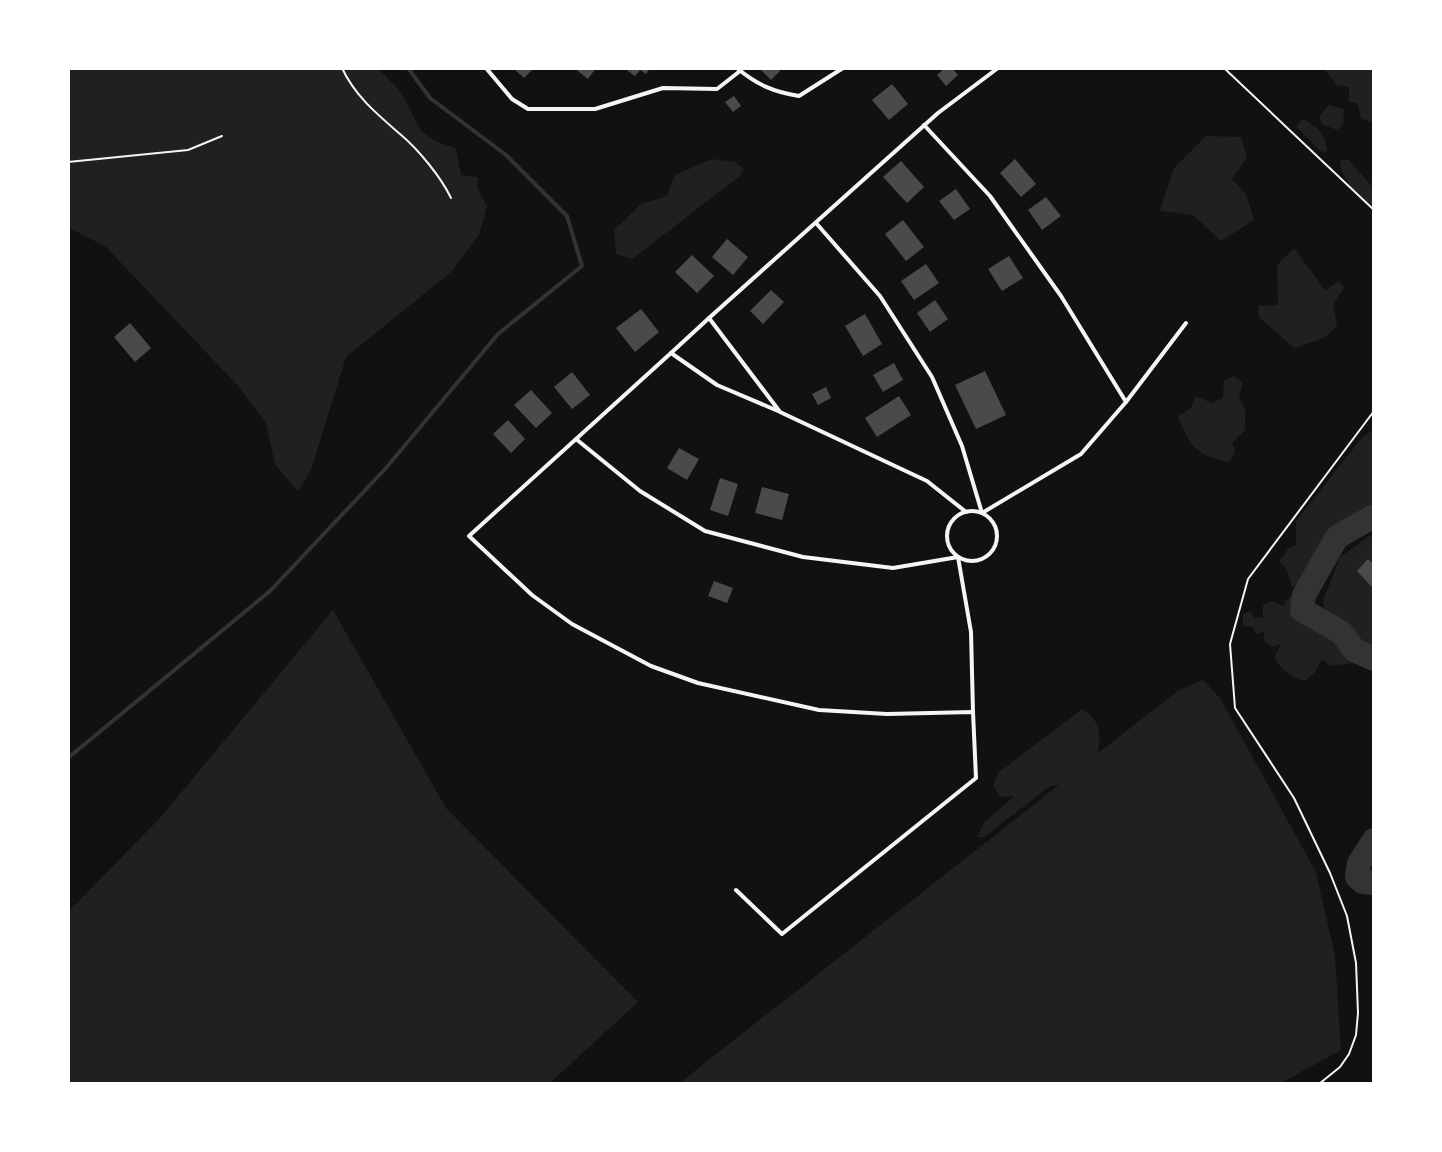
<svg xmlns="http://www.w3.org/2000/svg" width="1442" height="1152" viewBox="0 0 1442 1152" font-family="'Source Sans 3',sans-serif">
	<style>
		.green { fill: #202020 }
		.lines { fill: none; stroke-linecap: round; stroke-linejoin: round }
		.stream { stroke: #333; stroke-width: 4 }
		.river { stroke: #333; stroke-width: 24 }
		.building { fill: #4a4a4a }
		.path { stroke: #f5f5f5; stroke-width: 2 }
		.service { stroke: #f5f5f5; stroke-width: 4 }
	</style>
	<rect width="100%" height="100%" fill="#111"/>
	<g class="green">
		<path d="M68 68H378C384 76 394 83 400 92 422 124 411 135 456 148L461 175 478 177 477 188 487 206 479 235 451 272 346 357 311 470 298 492 275 464 266 423 239 387 106 247 68 227Z"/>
		<path d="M1324 68H1374V124L1361 118 1358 104 1349 101V87L1336 85Z"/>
		<path d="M1329 105 1344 109 1343 125 1337 130 1322 124 1319 117Z"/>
		<path d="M1303 119C1317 126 1327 135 1327 152L1320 151 1296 126Z"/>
		<path d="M1206 136 1241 137 1247 157 1232 179 1246 194 1254 220 1221 241 1193 215 1160 211 1174 168Z"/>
		<path d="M712 159 735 162 744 169 740 176 632 259 616 254 614 230 641 204 667 196 675 175Z"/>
		<path d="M1340 160H1349L1374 189V208C1358 193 1342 183 1340 160Z"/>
		<path d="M1294 248 1325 290 1339 281 1344 288 1333 304 1337 326 1324 338 1294 348 1259 317 1258 306 1278 305 1277 265Z"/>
		<path d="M1234 376 1243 383 1239 398 1245 409V430L1232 443 1235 451 1230 462C1198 457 1189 446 1178 416L1191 408 1195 396 1212 403 1223 398 1224 381Z"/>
		<path d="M1374 429V506L1335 530 1302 583 1292 587 1286 567 1279 562 1288 549 1296 545V521L1361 439Z"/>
		<path d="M1374 533V647L1361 642 1325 615 1323 601 1340 557Z"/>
		<path d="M1292 596 1300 604 1298 611 1302 621 1338 635 1355 656V663L1330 666 1322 659 1315 672 1305 681C1290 678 1283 670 1274 658L1281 644 1272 647 1264 641V632L1256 634 1253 627 1243 626V614L1250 611 1255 618H1263V605L1272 601 1284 606 1286 600Z"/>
		<path d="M333 610 446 808 638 1002 549 1084H68V912L160 818Z"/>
		<path d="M1203 680 1220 698 1316 872 1335 956 1341 1050 1279 1084H678L1059 785 1050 786 984 837H977L984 823 1014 796 1000 797 993 785 998 773 1082 709C1102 721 1101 736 1097 754L1179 690Z"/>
	</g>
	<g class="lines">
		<path class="stream" d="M68 758 270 591 386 468 498 334 582 266 567 216 506 155 430 98 408 68"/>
		<g class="river">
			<path d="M1374 516 1337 537 1304 595 1302 610 1342 633 1354 650 1374 659"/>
			<path d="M1374 840 1359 863 1357 877 1363 882 1374 883"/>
		</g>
	</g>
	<g class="building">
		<path d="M513 68H534L524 78Z"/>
		<path d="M574 68H596L588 79Z"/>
		<path d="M624 68H650L646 74 640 70 635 76Z"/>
		<path d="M759 68H777L780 71 771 80Z"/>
		<path d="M945 68H952L958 75 946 86 937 75Z"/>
		<path d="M892 84 908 104 889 120 872 100Z"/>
		<path d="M734 96 741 106 733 112 725 102Z"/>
		<path d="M1015 159 1036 184 1021 197 1000 173Z"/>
		<path d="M901 161 924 187 907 203 883 177Z"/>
		<path d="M956 189 970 209 954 220 939 201Z"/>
		<path d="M1046 197 1061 216 1042 230 1028 210Z"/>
		<path d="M903 220 924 247 906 261 885 234Z"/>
		<path d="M727 239 748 257 733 275 712 257Z"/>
		<path d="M692 255 714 276 697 293 675 272Z"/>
		<path d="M1009 256 1023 278 1002 291 988 269Z"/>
		<path d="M926 264 939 283 914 300 901 281Z"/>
		<path d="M771 290 784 302 763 324 750 311Z"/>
		<path d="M935 300 948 319 930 332 917 313Z"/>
		<path d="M641 309 659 332 635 352 616 328Z"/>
		<path d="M865 314 882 344 863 356 845 326Z"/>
		<path d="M130 323 151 348 135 362 114 337Z"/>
		<path d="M894 363 903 380 883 392 873 375Z"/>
		<path d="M985 371 1006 415 976 429 955 385Z"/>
		<path d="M572 372 590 395 572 409 554 387Z"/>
		<path d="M826 387 831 398 818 405 812 394Z"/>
		<path d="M531 390 552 413 536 428 514 405Z"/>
		<path d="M899 396 911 415 877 437 865 418Z"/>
		<path d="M508 420 525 439 511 453 493 434Z"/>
		<path d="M679 448 699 459 687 480 667 468Z"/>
		<path d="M720 478 738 484 728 516 710 510Z"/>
		<path d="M762 487 789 494 782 520 755 513Z"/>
		<path d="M1368 559 1374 565 1372 587 1357 571Z"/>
		<path d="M714 581 733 588 727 603 708 596Z"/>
	</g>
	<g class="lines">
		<g class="path">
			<path d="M342 68C355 96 377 114 400 134 418 149 441 177 451 198"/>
			<path d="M1224 68 1374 210"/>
			<path d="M68 162 188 150 222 136"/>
			<path d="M1319 1084 1340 1067 1349 1054 1356 1035 1358 1013 1356 963 1347 916 1330 873 1294 798 1235 708 1230 644 1248 579 1374 411"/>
		</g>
		<g class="service">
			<path d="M486 68 512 99 528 109H595L663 88 717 89 740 71"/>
			<path d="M737 68C757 85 774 92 799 96L843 68"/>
			<path d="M816 223 880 296 932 377 962 446 982 513 1081 454 1126 402 1061 296 990 196 924 125"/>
			<path d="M709 318 671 353 717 385 778 411"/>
			<path d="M671 353 469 536 532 595 572 624 651 666 698 683 819 710 887 714 973 712 976 778 782 934 736 890"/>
			<path d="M1126 402 1186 323"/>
			<path d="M576 439 640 491 705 531 803 557 893 568 958 557 971 632 973 712"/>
			<circle cx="972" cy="536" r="25"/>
			<path d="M966 512 927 481 780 412 709 318 938 113 998 68"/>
		</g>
	</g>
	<rect width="1442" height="1152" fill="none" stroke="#ffffff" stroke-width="140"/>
</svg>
